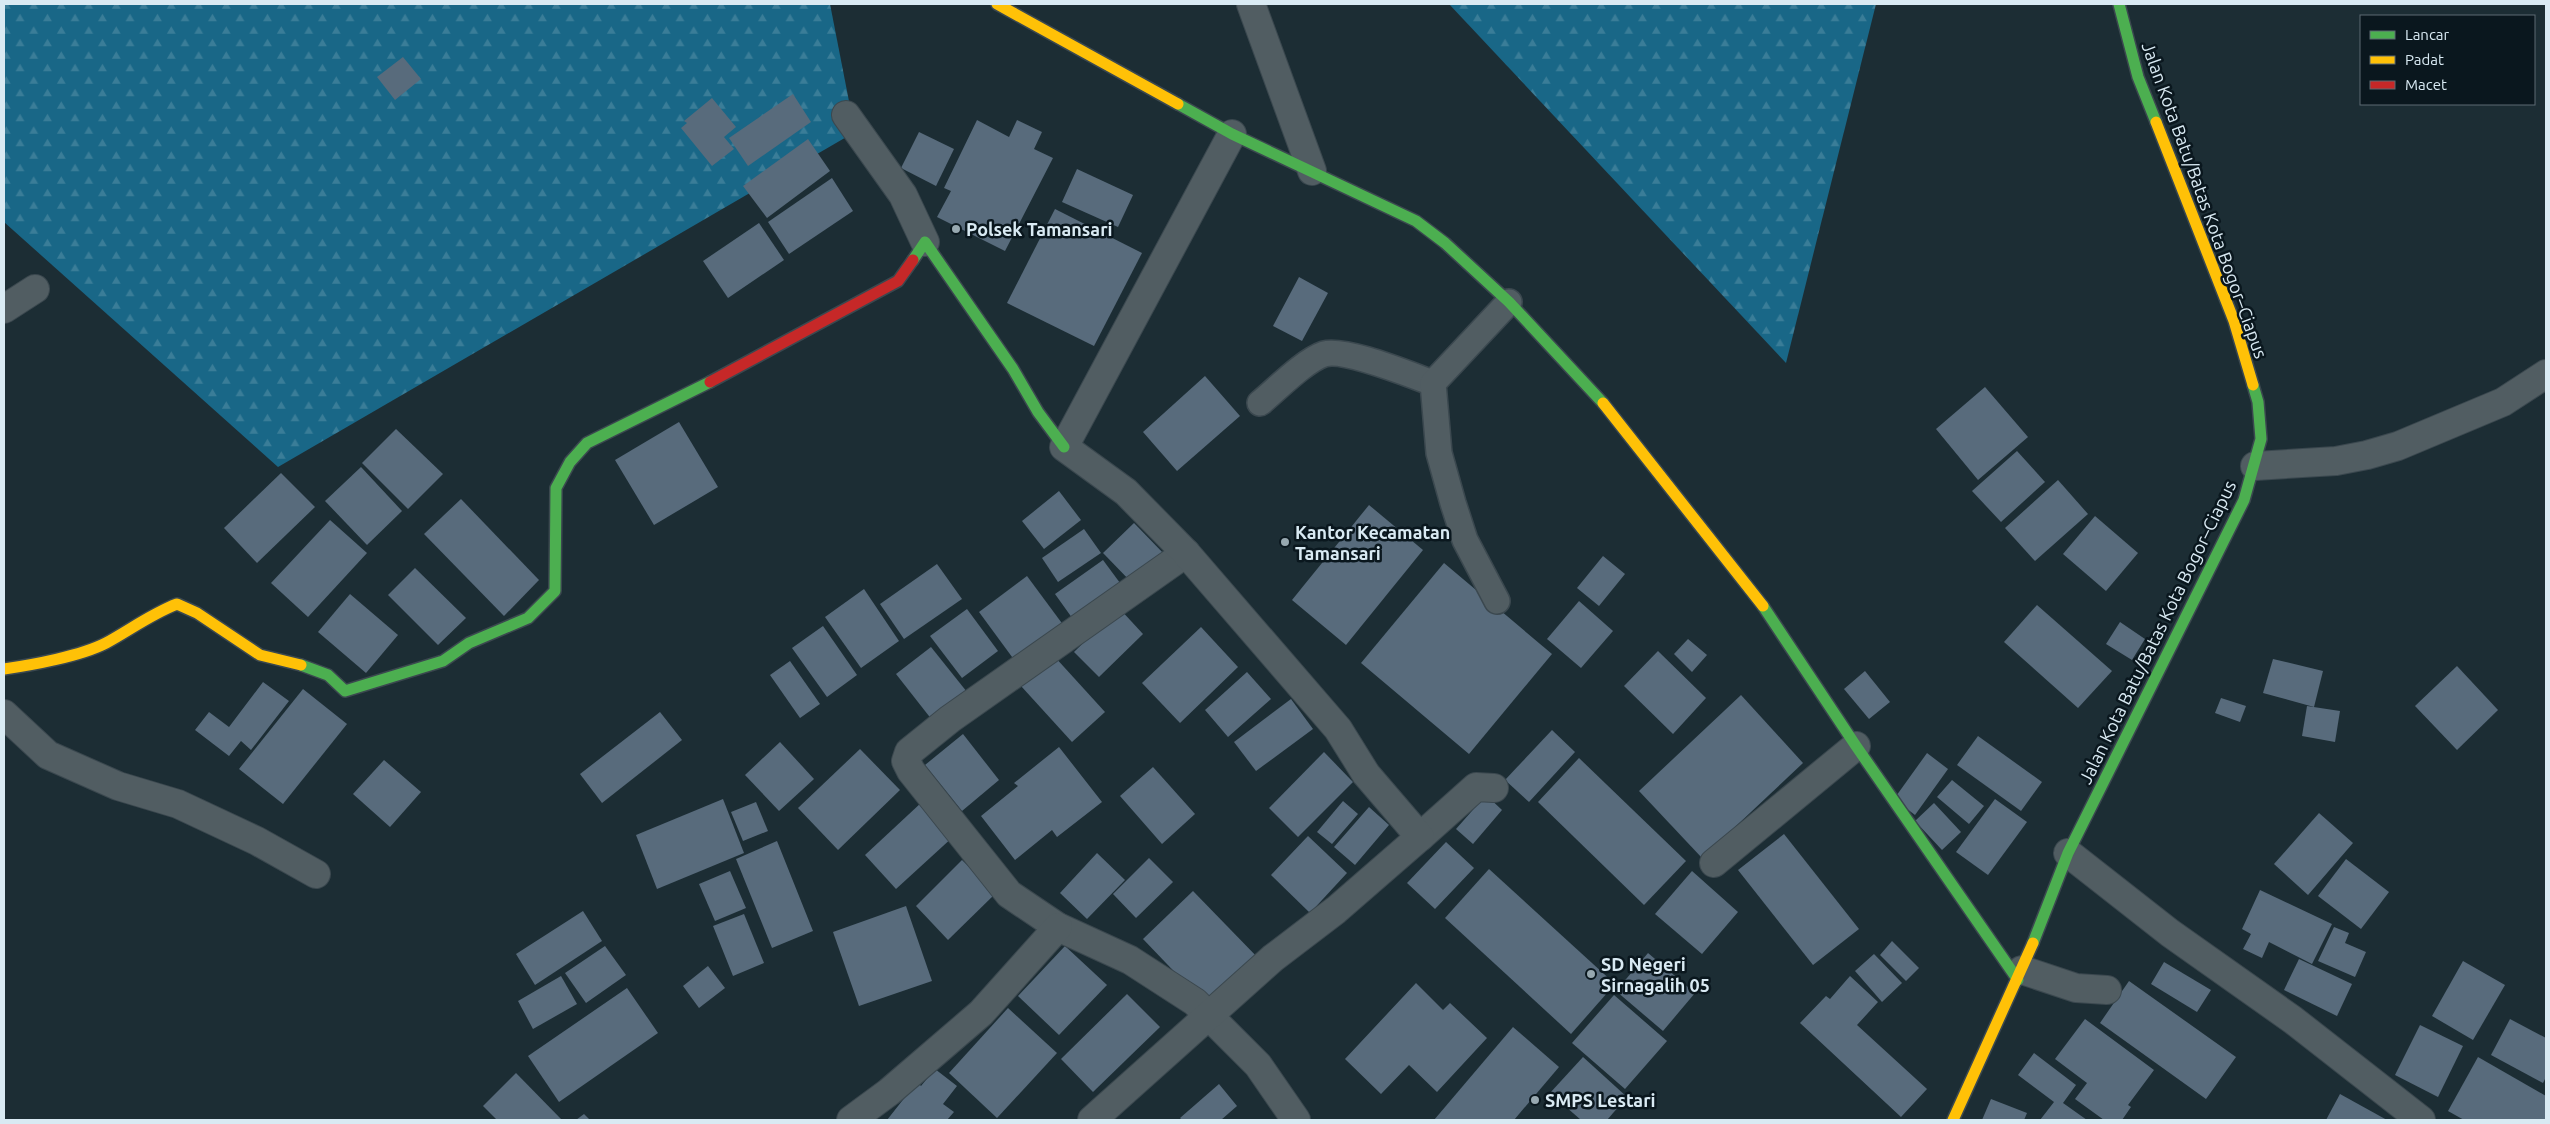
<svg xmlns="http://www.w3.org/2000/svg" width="2550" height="1124" viewBox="0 0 2550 1124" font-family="Ubuntu,sans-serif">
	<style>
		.forest { fill: url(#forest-firs) }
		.building { fill: #586b7c }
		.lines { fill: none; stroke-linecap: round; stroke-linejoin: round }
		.lane-casing { stroke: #3b484f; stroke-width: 28 }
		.street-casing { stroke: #3b484f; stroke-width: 30 }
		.fast-casing { stroke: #3b484f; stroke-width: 14 }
		.slow-casing { stroke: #3b484f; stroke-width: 14 }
		.jam-casing { stroke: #3b484f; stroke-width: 14 }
		.lane { stroke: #515d62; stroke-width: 25 }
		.street { stroke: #515d62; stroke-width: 28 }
		.fast { stroke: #4caf50; stroke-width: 11 }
		.slow { stroke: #ffc107; stroke-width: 11 }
		.jam { stroke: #c62828; stroke-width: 11 }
		.poi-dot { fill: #97a8b0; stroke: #0a171e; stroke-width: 2 }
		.labels { text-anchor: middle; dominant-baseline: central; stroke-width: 5; stroke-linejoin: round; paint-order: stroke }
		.street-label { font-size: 18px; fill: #d9eaf3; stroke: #0a171e }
		.poi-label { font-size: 18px; font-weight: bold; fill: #d9eaf3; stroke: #0a171e; text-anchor: start }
	</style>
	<defs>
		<pattern id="forest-firs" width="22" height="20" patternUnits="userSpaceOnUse" patternTransform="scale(1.25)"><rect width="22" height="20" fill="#196787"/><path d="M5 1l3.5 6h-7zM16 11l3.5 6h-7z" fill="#3a7d98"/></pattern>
	</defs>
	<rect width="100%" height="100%" fill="#1c2d34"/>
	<g class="forest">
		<path d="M4 4H830L855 132 278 467 4 222Z"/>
		<path d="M1449 4H1876L1786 363Z"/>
	</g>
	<g class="building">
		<path d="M403 57 421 79 395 100 377 77Z"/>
		<path d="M793 94 811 122 748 166 729 138Z"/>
		<path d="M712 98 736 127 724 137 734 149 712 166 681 128 687 123 684 121Z"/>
		<path d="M977 120 1009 137 1017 120 1042 132 1034 149 1053 158 1005 251 937 217 951 191 944 188Z"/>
		<path d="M919 132 954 149 936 186 901 168Z"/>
		<path d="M808 139 830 171 767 218 743 186Z"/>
		<path d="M1077 169 1133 195 1118 227 1062 202Z"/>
		<path d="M832 178 853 211 789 254 768 222Z"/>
		<path d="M1055 209 1142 253 1094 346 1007 303Z"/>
		<path d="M759 223 784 260 728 298 703 261Z"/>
		<path d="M1299 277 1328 293 1302 341 1273 326Z"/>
		<path d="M1205 376 1240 416 1177 471 1143 432Z"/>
		<path d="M1985 387 2028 437 1978 480 1936 429Z"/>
		<path d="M679 422 718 487 654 525 615 460Z"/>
		<path d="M396 429 443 474 408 509 362 463Z"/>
		<path d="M2017 451 2045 482 2001 522 1972 491Z"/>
		<path d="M361 467 402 511 367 545 325 501Z"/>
		<path d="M281 473 315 507 257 563 224 528Z"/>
		<path d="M2058 480 2088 514 2035 561 2005 528Z"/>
		<path d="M1059 491 1081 520 1044 549 1022 521Z"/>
		<path d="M461 499 539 580 504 616 424 534Z"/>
		<path d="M1369 505 1423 550 1346 645 1292 600Z"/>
		<path d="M2095 516 2138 553 2106 591 2063 554Z"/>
		<path d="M330 520 367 553 308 617 271 583Z"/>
		<path d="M1134 523 1165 555 1134 585 1103 553Z"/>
		<path d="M1084 529 1101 553 1058 582 1042 558Z"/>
		<path d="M1603 556 1625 574 1599 606 1577 588Z"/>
		<path d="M1103 560 1123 587 1075 622 1055 594Z"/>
		<path d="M1444 563 1552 654 1469 754 1361 663Z"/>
		<path d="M937 564 962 599 904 639 880 604Z"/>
		<path d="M415 568 466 618 438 645 388 595Z"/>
		<path d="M1027 576 1064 626 1015 661 979 612Z"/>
		<path d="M864 589 899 641 861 668 825 617Z"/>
		<path d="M350 594 398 635 366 673 318 632Z"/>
		<path d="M1579 601 1613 631 1581 668 1547 639Z"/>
		<path d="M2037 605 2112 671 2078 708 2004 642Z"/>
		<path d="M1119 608 1143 634 1099 677 1074 652Z"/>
		<path d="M967 609 998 651 962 678 930 636Z"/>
		<path d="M2120 622 2145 639 2132 660 2106 644Z"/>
		<path d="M823 626 857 675 827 697 792 648Z"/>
		<path d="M1201 627 1238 667 1180 723 1142 683Z"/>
		<path d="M1688 639 1707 655 1692 672 1674 654Z"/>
		<path d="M931 647 971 697 936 725 896 674Z"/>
		<path d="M1658 651 1706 698 1673 734 1624 686Z"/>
		<path d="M1054 656 1105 712 1072 742 1021 686Z"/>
		<path d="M2273 659 2323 671 2314 707 2263 693Z"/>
		<path d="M790 661 820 704 800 718 770 675Z"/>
		<path d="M2457 666 2498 710 2457 750 2415 706Z"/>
		<path d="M1865 671 1890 702 1869 719 1844 689Z"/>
		<path d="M1247 672 1271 699 1228 737 1205 710Z"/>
		<path d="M263 682 289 701 251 750 241 741 229 756 195 730 209 712 229 727Z"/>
		<path d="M303 689 347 724 283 804 239 769Z"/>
		<path d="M1741 695 1803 763 1702 858 1639 791Z"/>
		<path d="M2221 698 2246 706 2240 722 2215 713Z"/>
		<path d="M1291 699 1313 729 1256 771 1234 742Z"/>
		<path d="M2307 706 2340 711 2335 742 2302 736Z"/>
		<path d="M660 712 682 740 602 803 580 774Z"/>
		<path d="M1552 730 1575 752 1529 802 1505 780Z"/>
		<path d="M963 734 999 780 962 811 925 765Z"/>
		<path d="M1978 736 2042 782 2021 811 1957 765Z"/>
		<path d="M780 742 814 779 779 811 745 775Z"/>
		<path d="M1059 747 1102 802 1057 837 1052 830 1015 860 981 816 1018 786 1014 783Z"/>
		<path d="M860 749 900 790 838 850 798 808Z"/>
		<path d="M1324 752 1353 782 1298 837 1269 808Z"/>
		<path d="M1927 753 1948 769 1915 815 1894 799Z"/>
		<path d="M1579 758 1686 861 1644 905 1538 802Z"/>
		<path d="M384 760 421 792 390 827 353 794Z"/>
		<path d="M1153 767 1195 814 1162 844 1120 796Z"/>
		<path d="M1952 780 1984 806 1969 824 1937 797Z"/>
		<path d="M1486 795 1502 810 1473 844 1456 829Z"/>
		<path d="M723 799 744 853 657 889 636 835Z"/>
		<path d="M1995 799 2027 822 1988 875 1956 852Z"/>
		<path d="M1343 801 1358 814 1332 844 1317 832Z"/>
		<path d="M756 802 768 831 743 841 731 812Z"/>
		<path d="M922 802 954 836 896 889 865 855Z"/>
		<path d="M1934 803 1961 832 1942 850 1915 821Z"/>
		<path d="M1369 807 1389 825 1355 865 1334 847Z"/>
		<path d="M2319 813 2353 843 2308 895 2274 864Z"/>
		<path d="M1784 834 1859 929 1813 965 1738 870Z"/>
		<path d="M1308 836 1347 873 1310 913 1271 875Z"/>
		<path d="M777 841 813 931 772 948 736 859Z"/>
		<path d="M1446 842 1474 868 1435 909 1407 883Z"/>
		<path d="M1097 853 1125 880 1087 919 1060 893Z"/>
		<path d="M1149 858 1173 882 1136 918 1113 894Z"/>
		<path d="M2346 859 2389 892 2361 929 2318 896Z"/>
		<path d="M962 860 996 893 948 940 916 906Z"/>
		<path d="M1489 869 1615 984 1571 1034 1445 918Z"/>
		<path d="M730 871 746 908 715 921 699 884Z"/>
		<path d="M1692 871 1738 912 1702 954 1655 914Z"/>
		<path d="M2260 890 2332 924 2312 964 2269 942 2262 958 2243 949 2251 934 2242 929Z"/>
		<path d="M1193 891 1261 961 1211 1010 1143 939Z"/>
		<path d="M906 906 932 981 859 1006 833 932Z"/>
		<path d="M583 911 602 941 535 985 516 954Z"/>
		<path d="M744 914 764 963 733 976 713 926Z"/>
		<path d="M2334 927 2349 933 2345 943 2366 952 2355 977 2318 961Z"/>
		<path d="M1892 941 1919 968 1906 981 1880 955Z"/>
		<path d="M605 946 626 975 586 1003 565 973Z"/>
		<path d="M1065 946 1107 985 1059 1035 1018 996Z"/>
		<path d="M1648 953 1695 993 1663 1031 1616 991Z"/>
		<path d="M1874 954 1902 983 1882 1002 1855 971Z"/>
		<path d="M2299 959 2352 984 2337 1016 2284 990Z"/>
		<path d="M2463 961 2505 985 2473 1040 2432 1016Z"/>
		<path d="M2164 962 2211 990 2197 1012 2151 984Z"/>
		<path d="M708 966 725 988 699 1008 683 986Z"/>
		<path d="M561 976 577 1004 533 1029 518 1001Z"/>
		<path d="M1850 976 1878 1002 1857 1025 1927 1089 1901 1117 1800 1023 1826 996 1830 999Z"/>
		<path d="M2129 981 2236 1057 2206 1099 2100 1023Z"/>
		<path d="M1416 983 1443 1010 1450 1003 1487 1038 1437 1092 1409 1065 1381 1094 1345 1059Z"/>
		<path d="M627 988 658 1033 559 1102 528 1056Z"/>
		<path d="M1127 994 1160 1027 1093 1092 1061 1059Z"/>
		<path d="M1614 995 1667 1041 1625 1089 1572 1043Z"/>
		<path d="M1008 1008 1057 1053 997 1118 949 1073Z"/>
		<path d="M2085 1019 2154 1070 2128 1105 2131 1107 2122 1120H2104L2075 1099 2087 1083 2055 1059Z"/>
		<path d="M2510 1019 2546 1038V1077L2543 1083 2491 1055Z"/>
		<path d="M2420 1025 2463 1046 2438 1097 2395 1075Z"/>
		<path d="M1513 1027 1559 1067 1514 1120H1434Z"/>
		<path d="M2034 1053 2076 1085 2063 1103 2087 1120H2040L2054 1102 2018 1075Z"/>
		<path d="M1583 1057 1627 1097 1607 1120H1581L1550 1093Z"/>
		<path d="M2478 1057 2546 1096V1120H2464L2448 1111Z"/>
		<path d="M935 1069 957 1086 943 1104 954 1112 947 1120H887L917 1082 921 1086Z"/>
		<path d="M516 1073 562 1120H497L483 1106Z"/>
		<path d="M1219 1084 1237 1106 1221 1120H1182L1180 1118Z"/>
		<path d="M2340 1094 2387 1120H2326Z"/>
		<path d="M1991 1099 2027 1113 2024 1120H1982Z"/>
		<path d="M584 1114 590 1120H576Z"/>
	</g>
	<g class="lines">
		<g class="lane-casing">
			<g id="lane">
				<path d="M1260 403C1277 389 1304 361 1324 354 1346 348 1410 375 1433 383"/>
				<path d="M1497 601 1465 540 1453 503 1439 453 1433 383 1509 302"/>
			</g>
		</g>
		<g class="street-casing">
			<g id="street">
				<path d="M1251 4 1312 171"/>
				<path d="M846 115 903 195 925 242"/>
				<path d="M4 309 35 289"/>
				<path d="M2255 466 2336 461 2367 455 2398 446 2503 402 2546 374"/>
				<path d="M1186 553 950 719 909 752 906 761 911 771 1009 894 1058 927 1130 960 1195 1002 1258 1065 1296 1120"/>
				<path d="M4 714 48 755 118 786 178 804 257 841 316 874"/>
				<path d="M1420 837 1476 787 1494 788"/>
				<path d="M2068 853 2170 933 2293 1020 2421 1120"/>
				<path d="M1714 863 1856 746"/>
				<path d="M2022 970 2076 988 2107 990"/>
				<path d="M851 1120 889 1092 981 1013 1058 927"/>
				<path d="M1092 1120 1273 958 1336 910 1420 837 1366 774 1338 729 1186 553 1126 492 1064 447 1232 134"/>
			</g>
		</g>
		<g class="fast-casing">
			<g id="fast">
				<path d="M2119 4 2138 77 2156 122"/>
				<path d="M1178 104 1232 134 1416 221 1445 243 1509 302 1603 403"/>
				<path d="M913 260 925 242 1013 369 1038 412 1064 447"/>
				<path d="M1763 606 1856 746 2018 980"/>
				<path d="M301 665 328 675 345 691 443 661 469 643 528 618 555 591 556 488 570 462 587 443 710 382"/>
				<path d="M2033 943 2068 853 2244 500 2261 439 2258 402 2253 385"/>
			</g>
		</g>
		<g class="slow-casing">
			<g id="slow">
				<path d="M997 4 1178 104"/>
				<path d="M2156 122 2234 321 2253 385"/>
				<path d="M1603 403 1763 606"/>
				<path d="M4 669C32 665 81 656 106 643 130 630 151 614 177 604L197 613 260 655 301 665"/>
				<path d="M1953 1120 2033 943"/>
			</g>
		</g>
		<g class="jam-casing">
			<path id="jam" d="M710 382 898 281 913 260"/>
		</g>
		<use href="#lane" class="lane"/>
		<use href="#street" class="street"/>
		<use href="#fast" class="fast"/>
		<use href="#slow" class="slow"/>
		<use href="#jam" class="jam"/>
	</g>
	<g class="poi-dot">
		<circle cx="956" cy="229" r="5"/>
		<circle cx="1285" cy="542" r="5"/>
		<circle cx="1591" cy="974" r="5"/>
		<circle cx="1535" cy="1100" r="5"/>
	</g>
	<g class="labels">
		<g class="street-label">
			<text transform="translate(2205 200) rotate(70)">Jalan Kota Batu/Batas Kota Bogor–Ciapus</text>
			<text transform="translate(2157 632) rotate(-64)">Jalan Kota Batu/Batas Kota Bogor–Ciapus</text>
		</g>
		<g class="poi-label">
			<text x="966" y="229">Polsek Tamansari</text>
			<text x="1295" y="532">Kantor Kecamatan<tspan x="1295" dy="21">Tamansari</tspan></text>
			<text x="1601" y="964">SD Negeri<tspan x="1601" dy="21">Sirnagalih 05</tspan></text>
			<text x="1545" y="1100">SMPS Lestari</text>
		</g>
	</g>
	<rect width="2550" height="1124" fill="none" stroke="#d9eaf3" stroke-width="10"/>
	<rect x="2360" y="15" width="175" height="90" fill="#0a171e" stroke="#5d6b73"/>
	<rect x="2370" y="31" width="25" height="8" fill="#4caf50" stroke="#5d6b73"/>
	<text x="2405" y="40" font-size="15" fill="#d9eaf3">Lancar</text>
	<rect x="2370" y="56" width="25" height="8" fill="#ffc107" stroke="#5d6b73"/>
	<text x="2405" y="65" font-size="15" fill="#d9eaf3">Padat</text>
	<rect x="2370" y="81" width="25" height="8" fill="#c62828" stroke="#5d6b73"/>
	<text x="2405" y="90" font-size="15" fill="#d9eaf3">Macet</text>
</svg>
